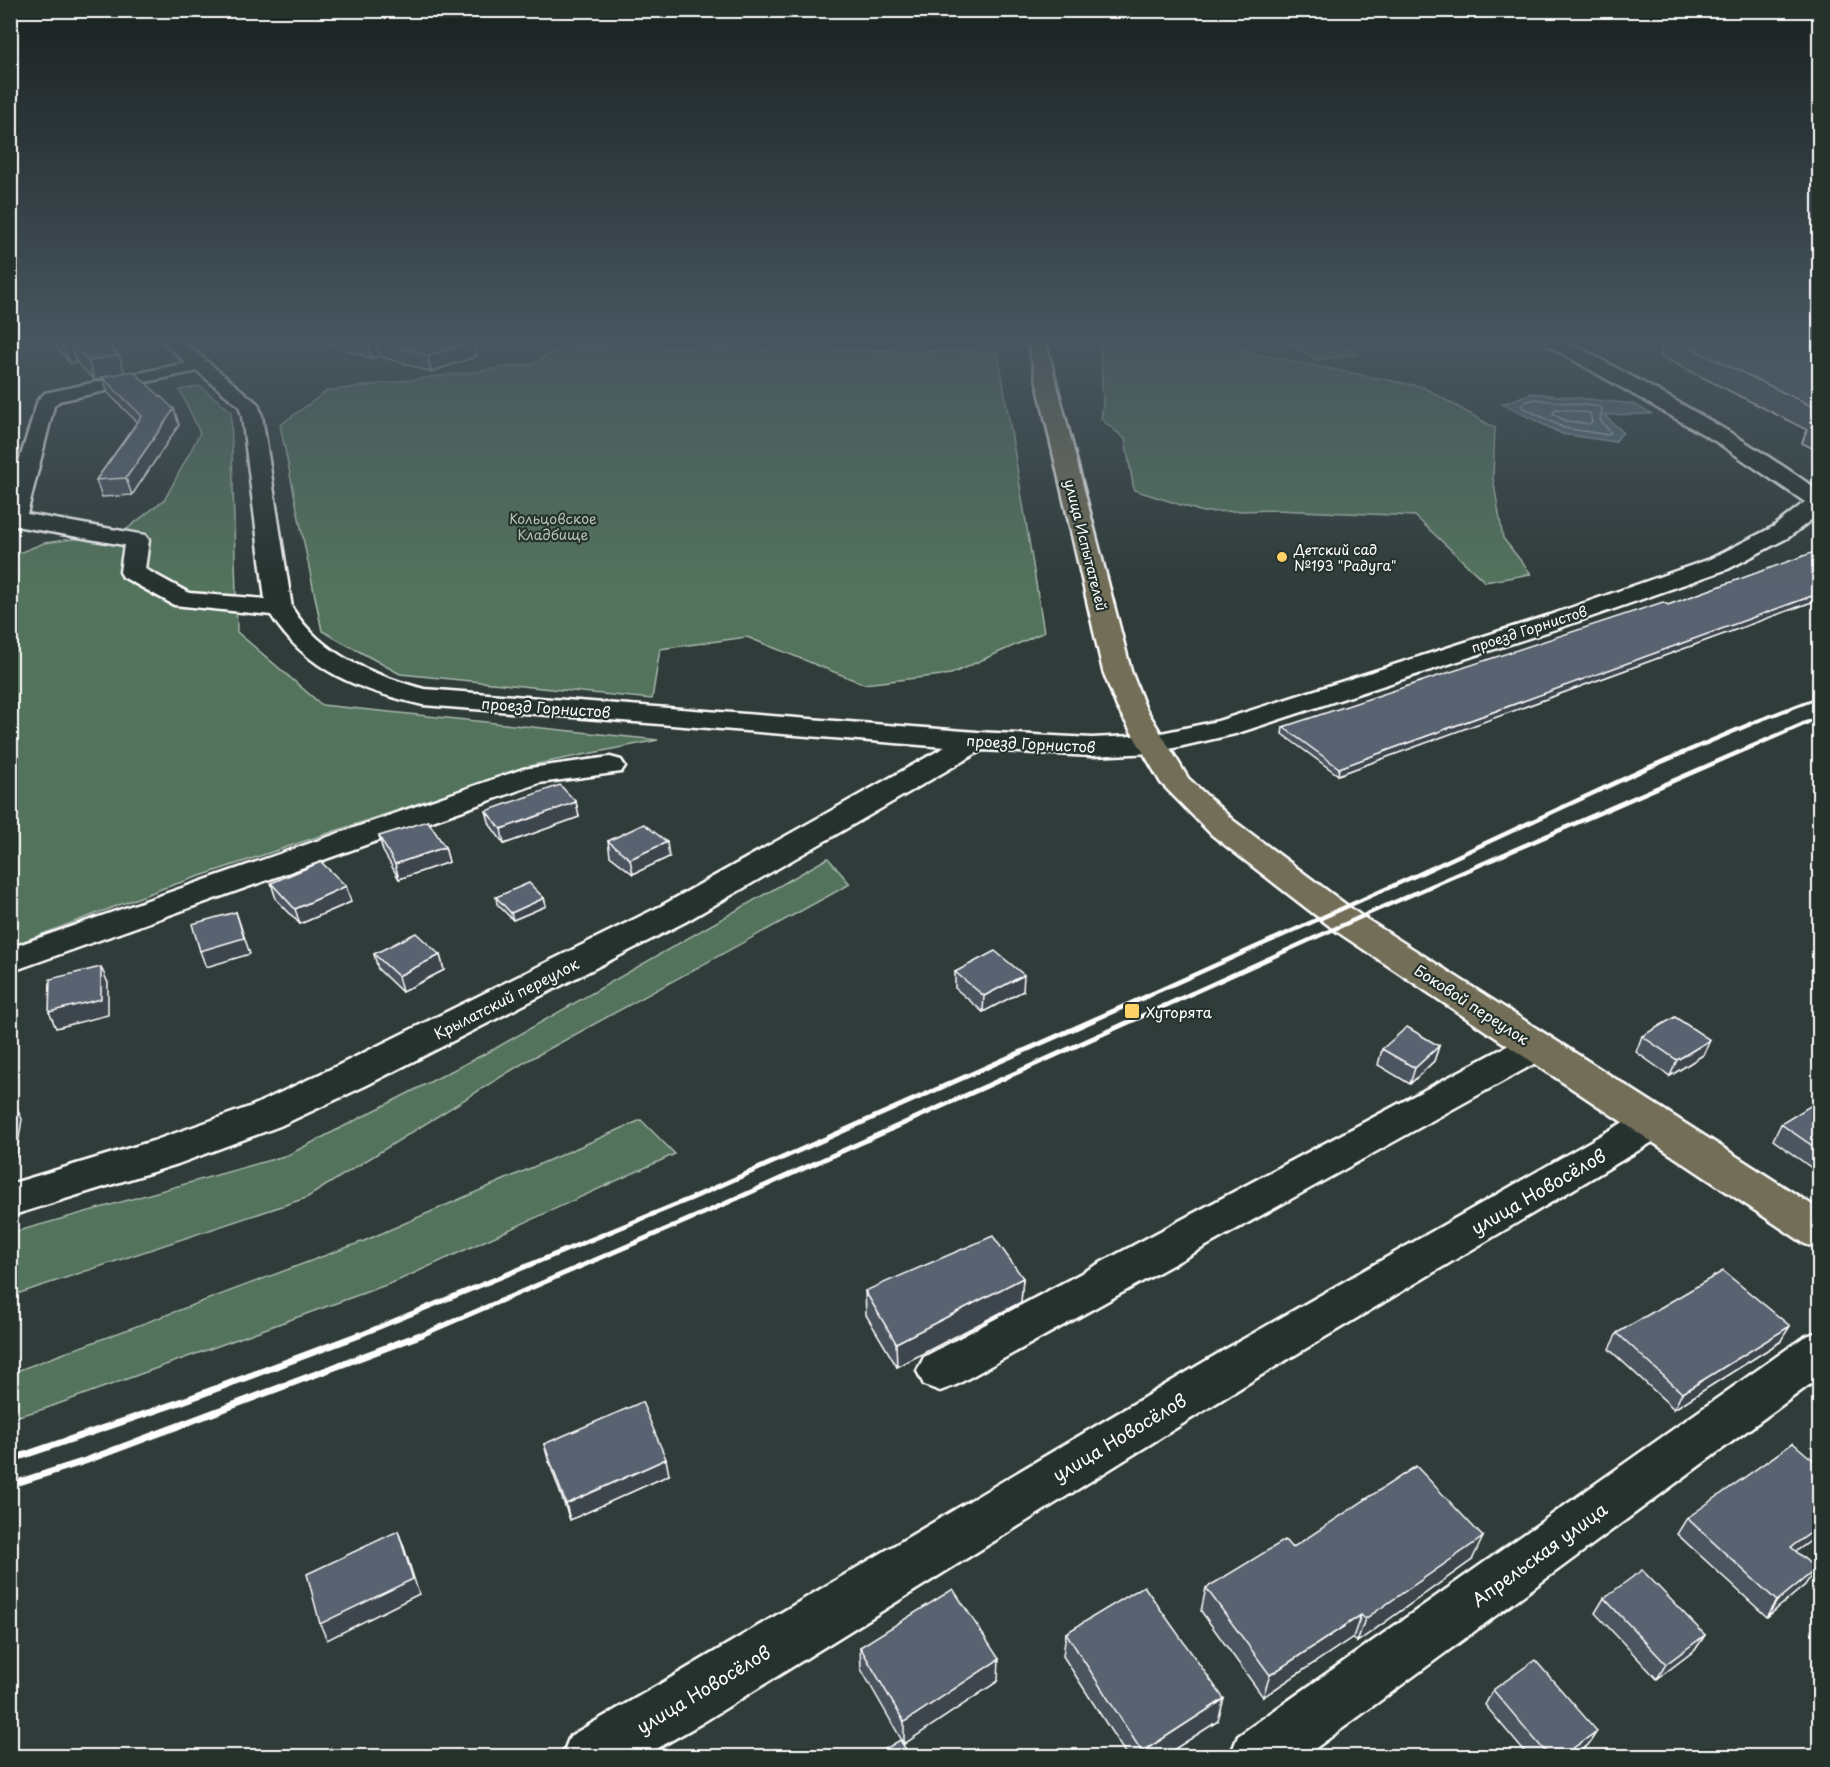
<svg xmlns="http://www.w3.org/2000/svg" width="1830" height="1767" viewBox="0 0 1830 1767" font-family="'Playpen Sans',sans-serif">
	<style>
		.green { fill: #53735c; stroke: #a9b9ae; stroke-width: 1.5 }
		.water { fill: #5c737e; stroke: #9dabb2; stroke-width: 1.5 }
		.lines { fill: none; stroke-linecap: round; stroke-linejoin: round }
		.shore { stroke: #bec7cb; stroke-width: 1.5 }
		.minor-casing { stroke: #fff; stroke-width: 5 }
		.major-casing { stroke: #fff; stroke-width: 5 }
		.minor { fill: #26332d; fill-rule: evenodd }
		.major { fill: #726e59; fill-rule: evenodd }
		.rail-far3 { stroke: #fff; stroke-width: 4 }
		.rail-far2 { stroke: #fff; stroke-width: 4.5 }
		.rail-far1 { stroke: #fff; stroke-width: 5 }
		.rail { stroke: #fff; stroke-width: 7 }
		.wall { fill: #4c545f; stroke: #fff; stroke-width: 1.5 }
		.shaded-wall { fill: #3e454e; stroke: #fff; stroke-width: 1.5 }
		.building { fill: #58626f; stroke: #fff; stroke-width: 1.5 }
		.poi-dot { fill: #ffd166; stroke: #26332d; stroke-width: 2 }
		.labels { text-anchor: middle; dominant-baseline: central; stroke-width: 4.5; stroke-linejoin: round; paint-order: stroke }
		.far-park-label { font-size: 14px; fill: #b2c0b6; stroke: #26332d }
		.far-street-label { font-size: 14px; fill: #fff; stroke: #26332d }
		.far-poi-label { font-size: 14px; fill: #fff; stroke: #26332d; text-anchor: start }
		.street-label { font-size: 15px; fill: #fff; stroke: #26332d }
		.poi-label { font-size: 15px; fill: #fff; stroke: #26332d; text-anchor: start }
		.near-street-label { font-size: 18px; fill: #fff; stroke: #26332d }
	</style>
	<rect width="100%" height="100%" fill="#303c3a"/>
	<filter id="ink" filterUnits="userSpaceOnUse"><feTurbulence type="fractalNoise" baseFrequency=".0167" numOctaves="2"/><feDisplacementMap in="SourceGraphic" scale="12" xChannelSelector="R" yChannelSelector="G"/><feConvolveMatrix kernelMatrix="1 2 1 2 8 2 1 2 1" color-interpolation-filters="sRGB"/></filter>
	<g filter="url(#ink)">
		<g class="green">
			<path d="M1100 339H1232L1249 353 1423 387 1495 428 1493 478 1503 538 1531 574 1485 582 1415 516 1276 510 1203 512 1134 490 1125 439 1101 419 1103 402Z"/>
			<path d="M1282 339H1333L1359 354 1317 360Z"/>
			<path d="M564 345 998 352 1044 632 951 674 864 684 747 637 660 649 652 699 400 674 322 631 280 425 327 391 533 364Z"/>
			<path d="M200 386 231 411 237 632 322 705 658 740 537 764 164 888 11 946V556L44 543 123 532 165 499 200 433 180 390Z"/>
			<path d="M828 858 850 884 525 1062 306 1198 11 1296V1233L288 1155 496 1048Z"/>
			<path d="M641 1120 675 1154 397 1281 44 1409 11 1418V1373L364 1241Z"/>
		</g>
		<path class="water" d="M1532 393 1633 404 1652 414 1604 415 1623 432 1615 442 1562 434 1502 404Z"/>
		<g class="lines">
			<g class="shore">
				<path d="M1534 399 1600 407 1602 409 1600 420 1611 433 1608 435 1564 428 1522 407 1523 403Z"/>
				<path d="M1556 409 1590 413 1592 422 1589 424 1566 421 1553 414Z"/>
			</g>
			<g class="minor-casing">
				<g id="minor">
					<path d="M160 339H180L258 404 262 416 292 608C323 656 371 674 424 689L977 732 1092 738 1152 735 1218 721 1550 615 1710 559 1773 527 1805 502 1715 441 1547 345 1545 339H1563C1651 387 1739 433 1820 492V513L1789 537 1728 569 1568 625 1235 734 1152 753 1092 756 982 750 685 922 367 1085 280 1126 178 1164 10 1216V1184L153 1141 252 1106 339 1065 661 906 945 747 423 705C360 690 307 672 271 615L174 605 123 577 120 572 124 545 10 525V491L38 400 45 393 186 363ZM197 371 239 406 242 416 265 599 189 593 145 569 149 540 145 535 27 514 54 406 59 401Z"/>
					<path d="M610 757 621 760 625 766 621 772 539 783 10 972V948L523 769Z"/>
					<path d="M1537 1033 1550 1037 1556 1046 1550 1055 956 1385 940 1391 924 1385 917 1371 924 1357 1524 1037Z"/>
					<path d="M1652 1109 1666 1114 1672 1124 1666 1134 1258 1377 702 1723 644 1756H562L570 1736 662 1683 1226 1349 1638 1114Z"/>
					<path d="M1820 1331V1377L1305 1756H1230L1238 1736 1804 1337Z"/>
				</g>
			</g>
			<g class="major-casing">
				<path id="major" d="M1027 339H1045L1131 671 1145 707 1188 778 1234 821 1360 915 1820 1210V1249L1805 1244 1336 931 1212 835 1161 783 1117 707 1103 671Z"/>
			</g>
			<use href="#minor" class="minor"/>
			<use href="#major" class="major"/>
			<g class="rail-far3">
				<path d="M1749 724 1820 697"/>
				<path d="M1803 724 1820 717"/>
			</g>
			<g class="rail-far2">
				<path d="M1149 995 1417 875 1645 769 1753 723"/>
				<path d="M1188 995 1374 911 1806 723"/>
			</g>
			<g class="rail-far1">
				<path d="M355 1337 692 1198 1152 994"/>
				<path d="M417 1337 711 1210 1191 994"/>
			</g>
			<g class="rail">
				<path d="M10 1460 183 1401 359 1335"/>
				<path d="M10 1485 85 1461 420 1335"/>
			</g>
		</g>
		<g class="wall">
			<path d="M49 339H110L114 350 119 355 124 373 174 409 179 425 132 495 102 497 96 480 137 422 108 393 103 378 95 380 76 362 70 363Z"/>
			<path d="M326 339H470L474 340 477 356 431 372 379 356 371 358 328 344Z"/>
			<path d="M1665 339H1820V452L1802 443 1807 430 1660 356Z"/>
			<path d="M1820 550V599L1338 775 1282 734 1283 727 1668 605Z"/>
			<path d="M576 802 579 817 504 844 490 825 486 811Z"/>
			<path d="M379 836 445 847 449 862 399 879 383 851Z"/>
			<path d="M608 841 669 857 633 874 610 856Z"/>
			<path d="M271 883 346 886 351 902 300 924 276 899Z"/>
			<path d="M496 897 544 898 546 906 513 920 497 904Z"/>
			<path d="M374 954 440 955 444 970 402 992 378 969Z"/>
			<path d="M955 972 1023 991 983 1012 955 988Z"/>
			<path d="M1642 1036 1710 1040 1703 1055 1670 1076 1636 1052Z"/>
			<path d="M1439 1046 1434 1061 1410 1084 1378 1065 1382 1049Z"/>
			<path d="M1820 1102V1174L1773 1140 1781 1124Z"/>
			<path d="M1023 1278 1021 1302 897 1367 866 1315 865 1291Z"/>
			<path d="M1617 1333 1780 1342 1674 1409 1609 1349Z"/>
			<path d="M544 1444 669 1475 570 1520 548 1459Z"/>
			<path d="M1820 1466V1534L1796 1551 1805 1585 1767 1617 1677 1534 1687 1518Z"/>
			<path d="M1292 1548 1472 1560 1357 1642 1353 1637 1263 1697 1201 1611 1206 1588Z"/>
			<path d="M1604 1598 1705 1635 1695 1650 1657 1679 1595 1613Z"/>
			<path d="M1066 1633 1218 1721 1164 1756H1127L1063 1656Z"/>
			<path d="M860 1647 998 1681 904 1744 861 1669Z"/>
			<path d="M1493 1690 1597 1731 1588 1745 1573 1756H1528L1485 1705Z"/>
		</g>
		<g class="shaded-wall">
			<path d="M100 339H110L115 354Z"/>
			<path d="M376 340 379 356 371 358 368 342Z"/>
			<path d="M474 340 477 356 431 372 428 356Z"/>
			<path d="M70 343 76 362 70 363 63 344Z"/>
			<path d="M119 355 125 374 95 380 88 361Z"/>
			<path d="M174 409 179 425 132 495 126 478Z"/>
			<path d="M1820 593V599L1338 775 1339 768Z"/>
			<path d="M576 802 579 817 504 844 501 829Z"/>
			<path d="M667 842 669 857 633 874 630 859Z"/>
			<path d="M445 847 449 862 399 879 395 864Z"/>
			<path d="M346 886 351 902 300 924 295 909Z"/>
			<path d="M544 898 546 906 513 920 511 913Z"/>
			<path d="M236 912 250 954 206 967 200 951Z"/>
			<path d="M440 955 444 970 402 992 398 976Z"/>
			<path d="M101 967 108 983V1015L56 1028 49 1012Z"/>
			<path d="M1024 975 1023 991 983 1012 984 996Z"/>
			<path d="M1710 1040 1703 1055 1670 1076 1677 1060Z"/>
			<path d="M1439 1046 1434 1061 1410 1084 1415 1068Z"/>
			<path d="M14 1103 22 1119 16 1157 10 1158V1121Z"/>
			<path d="M1023 1278 1021 1302 897 1367 896 1343Z"/>
			<path d="M1790 1326 1780 1342 1674 1409 1682 1393Z"/>
			<path d="M666 1459 669 1475 570 1520 566 1504Z"/>
			<path d="M1820 1526V1534L1780 1563 1791 1547Z"/>
			<path d="M398 1531 404 1547 419 1594 327 1640 320 1624Z"/>
			<path d="M1483 1537 1472 1560 1357 1642 1365 1619Z"/>
			<path d="M1816 1569 1805 1585 1767 1617 1777 1601Z"/>
			<path d="M1361 1615 1353 1637 1263 1697 1270 1675Z"/>
			<path d="M1705 1635 1695 1650 1657 1679 1666 1664Z"/>
			<path d="M999 1659 998 1681 904 1744V1722Z"/>
			<path d="M1224 1699 1218 1721 1164 1756H1142V1752Z"/>
			<path d="M1597 1731 1588 1745 1573 1756H1562Z"/>
		</g>
		<g class="building">
			<path d="M59 339H102L119 355 88 361 70 343 63 344Z"/>
			<path d="M359 339H470L474 340 428 356 376 340 368 342Z"/>
			<path d="M1673 339H1820V410Z"/>
			<path d="M133 371 174 409 126 478 96 480 142 416 102 377Z"/>
			<path d="M1820 420V426L1810 422Z"/>
			<path d="M1820 550V593L1339 768 1283 727 1663 602 1668 605Z"/>
			<path d="M560 785 576 802 501 829 486 811Z"/>
			<path d="M428 821 445 847 395 864 379 836Z"/>
			<path d="M644 824 667 842 630 859 608 841Z"/>
			<path d="M321 862 346 886 295 909 271 883Z"/>
			<path d="M529 883 544 898 511 913 496 897Z"/>
			<path d="M236 912 244 938 200 951 192 924Z"/>
			<path d="M416 933 440 955 398 976 374 954Z"/>
			<path d="M995 951 1024 975 984 996 955 972Z"/>
			<path d="M101 967V999L49 1012 50 979Z"/>
			<path d="M1675 1017 1710 1040 1677 1060 1642 1036Z"/>
			<path d="M1407 1027 1439 1046 1415 1068 1382 1049Z"/>
			<path d="M1818 1101 1820 1102V1151L1781 1124Z"/>
			<path d="M10 1103H14L10 1121Z"/>
			<path d="M993 1236 1023 1278 896 1343 865 1291Z"/>
			<path d="M1723 1271 1790 1326 1682 1393 1617 1333Z"/>
			<path d="M642 1402 666 1459 566 1504 544 1444Z"/>
			<path d="M1793 1443 1820 1466V1526L1791 1547 1816 1569 1777 1601 1687 1518Z"/>
			<path d="M1416 1466 1483 1537 1365 1619 1361 1615 1270 1675 1206 1588 1285 1540 1292 1548Z"/>
			<path d="M398 1531 413 1579 320 1624 307 1574Z"/>
			<path d="M1642 1570 1705 1635 1666 1664 1604 1598Z"/>
			<path d="M1144 1586 1224 1699 1142 1752 1066 1633Z"/>
			<path d="M953 1589 999 1659 904 1722 860 1647Z"/>
			<path d="M1535 1660 1597 1731 1562 1756H1549L1493 1690Z"/>
			<path d="M900 1740 910 1756H874Z"/>
		</g>
	</g>
	<linearGradient id="sky" x2="0" y2="1"><stop stop-color="#1a2120"/><stop offset="0.58" stop-color="#485660"/><stop offset="1" stop-color="#485660" stop-opacity="0"/></linearGradient>
	<rect width="1830" height="587" fill="url(#sky)"/>
	<g class="poi-dot">
		<circle cx="1282" cy="557" r="6"/>
		<rect x="1124" y="1003" width="16" height="16" rx="3"/>
	</g>
	<g class="labels">
		<g class="far-park-label">
			<text x="553" y="518">Кольцовское<tspan x="553" dy="16">Кладбище</tspan></text>
		</g>
		<g class="far-street-label">
			<text transform="translate(1086 545) rotate(76)">улица Испытателей</text>
			<text transform="translate(1529 629) rotate(-18)">проезд Горнистов</text>
		</g>
		<g class="far-poi-label">
			<text x="1294" y="549">Детский сад<tspan x="1294" dy="16">№193 "Радуга"</tspan></text>
		</g>
		<g class="street-label">
			<text transform="translate(546 707) rotate(4)">проезд Горнистов</text>
			<text transform="translate(1031 743) rotate(3)">проезд Горнистов</text>
			<text transform="translate(506 998) rotate(-27)">Крылатский переулок</text>
			<text transform="translate(1472 1004) rotate(33)">Боковой переулок</text>
		</g>
		<g class="poi-label">
			<text x="1146" y="1011">Хуторята</text>
		</g>
		<g class="near-street-label">
			<text transform="translate(1538 1191) rotate(-30)">улица Новосёлов</text>
			<text transform="translate(1119 1437) rotate(-31)">улица Новосёлов</text>
			<text transform="translate(1539 1554) rotate(-36)">Апрельская улица</text>
			<text transform="translate(703 1689) rotate(-31)">улица Новосёлов</text>
		</g>
	</g>
	<rect width="1830" height="1767" fill="none" stroke="#26332d" stroke-width="36"/>
	<rect x="18" y="18" width="1794" height="1731" fill="none" stroke="#fff" stroke-width="2" filter="url(#ink)"/>
</svg>
